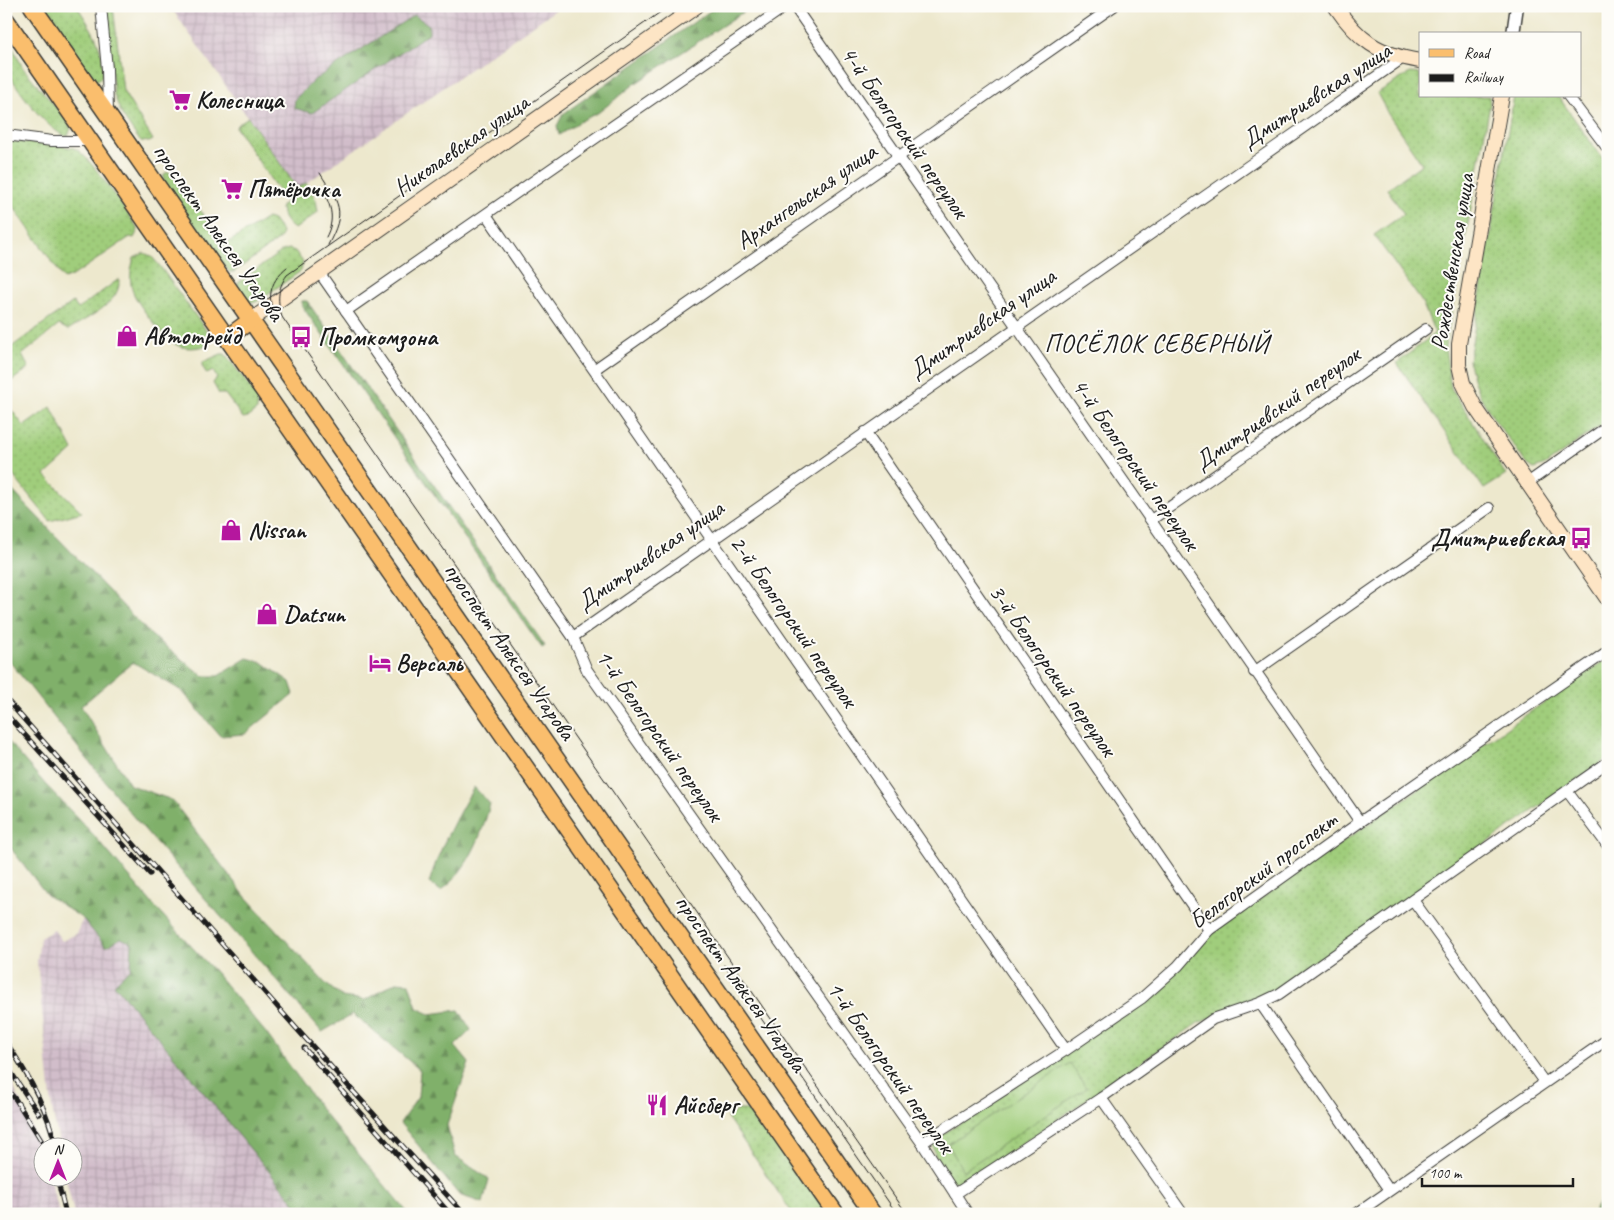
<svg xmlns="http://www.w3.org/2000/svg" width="1614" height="1220" viewBox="0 0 1614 1220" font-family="Caveat,sans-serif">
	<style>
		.industrial { fill: url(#industrial-grid) }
		.grass { fill: url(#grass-dots); stroke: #5e744c }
		.forest { fill: url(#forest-firs); stroke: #4e6644 }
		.park { fill: #a0cd7b; stroke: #5e744c }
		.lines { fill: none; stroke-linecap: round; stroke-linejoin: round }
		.minor-casing { stroke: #3b3b37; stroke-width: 12 }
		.tertiary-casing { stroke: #3b3b37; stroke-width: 15 }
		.secondary-casing { stroke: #3b3b37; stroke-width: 16 }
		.primary-casing { stroke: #3b3b37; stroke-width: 19 }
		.minor { stroke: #fff; stroke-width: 10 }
		.tertiary { stroke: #fff; stroke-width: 12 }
		.secondary { stroke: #fde5c5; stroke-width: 14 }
		.primary { stroke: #fabe6d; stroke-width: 16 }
		.tram { stroke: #1c1c1c; stroke-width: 1 }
		.rail-casing { stroke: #1c1c1c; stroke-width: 5 }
		.rail { stroke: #fdfcf7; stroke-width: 3; stroke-dasharray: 9; stroke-linecap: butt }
		.labels { text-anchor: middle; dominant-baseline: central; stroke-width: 4; stroke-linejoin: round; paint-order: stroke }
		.street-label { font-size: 24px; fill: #1c1c1c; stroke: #fdfcf7 }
		.poi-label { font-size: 24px; font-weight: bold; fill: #1c1c1c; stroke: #fdfcf7; text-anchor: start }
		.neighbourhood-label { font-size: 25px; letter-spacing: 1px; fill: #1c1c1c; stroke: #fdfcf7 }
	</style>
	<defs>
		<pattern id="industrial-grid" width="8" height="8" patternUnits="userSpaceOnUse" patternTransform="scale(1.25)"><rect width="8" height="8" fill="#d1bdca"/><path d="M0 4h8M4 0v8" fill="none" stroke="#b3a2ad"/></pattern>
		<pattern id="grass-dots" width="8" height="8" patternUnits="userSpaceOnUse" patternTransform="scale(1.25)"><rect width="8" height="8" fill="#a0cd7b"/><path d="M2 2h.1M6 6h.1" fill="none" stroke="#89af6a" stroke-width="1.8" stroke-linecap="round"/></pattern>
		<pattern id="forest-firs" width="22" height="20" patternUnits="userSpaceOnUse" patternTransform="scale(1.25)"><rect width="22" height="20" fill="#80b06b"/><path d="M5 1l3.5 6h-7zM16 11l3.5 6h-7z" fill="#688e57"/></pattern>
	</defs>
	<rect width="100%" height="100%" fill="#fdfcf7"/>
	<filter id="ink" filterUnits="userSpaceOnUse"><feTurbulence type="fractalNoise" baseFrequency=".02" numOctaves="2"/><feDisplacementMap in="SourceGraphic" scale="10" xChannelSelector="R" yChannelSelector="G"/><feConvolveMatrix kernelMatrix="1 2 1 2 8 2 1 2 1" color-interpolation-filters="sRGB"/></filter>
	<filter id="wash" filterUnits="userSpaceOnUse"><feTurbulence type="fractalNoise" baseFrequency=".0096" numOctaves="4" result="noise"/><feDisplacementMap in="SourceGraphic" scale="20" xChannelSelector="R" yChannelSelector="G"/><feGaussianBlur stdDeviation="1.12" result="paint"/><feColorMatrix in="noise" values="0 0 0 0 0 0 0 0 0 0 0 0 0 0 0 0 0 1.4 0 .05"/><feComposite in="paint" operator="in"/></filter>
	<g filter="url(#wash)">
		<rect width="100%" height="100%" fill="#ede8cd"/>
		<g class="industrial">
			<path d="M170 6H561L298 189Z"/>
			<path d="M83 919 106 947 121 938 132 943 131 968 114 984 304 1214H74L66 1178H72V1148L60 1147 52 1109 37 961 40 938 54 930 62 941 76 934Z"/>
			<path d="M6 1070 41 1149 42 1178H49L60 1214H6Z"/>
		</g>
		<g class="grass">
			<path d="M40 6H77C91 28 106 48 102 76L94 84Z"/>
			<path d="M105 6H113L123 91 153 140 149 142 141 141 137 137 122 115 114 95Z"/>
			<path d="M6 34 23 68 66 119 71 128 68 136C52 137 9 81 6 65 5 56 6 44 6 34Z"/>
			<path d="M1410 73 1420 74V96H1489L1490 105 1445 347 1451 388 1506 475 1484 489 1397 363 1435 333 1422 302 1374 235 1404 214 1387 189 1422 164 1388 114 1377 93Z"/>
			<path d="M1514 96H1558L1608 166V420L1545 465 1534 469 1527 464C1505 432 1473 399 1469 360Z"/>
			<path d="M248 117 297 188 306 183 316 200 318 212 295 229C288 226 280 214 281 206L286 202 236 128 237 125Z"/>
			<path d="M6 141C19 142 68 145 76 149 89 156 130 215 138 230L134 238 130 237 74 275 64 279 6 196Z"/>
			<path d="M168 172 176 175 224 245 267 218 273 220 282 232 281 238 234 272H229L163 183 164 174Z"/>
			<path d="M289 249 295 251 303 262 301 271 256 302H248L237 285 239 282 282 251Z"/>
			<path d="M144 253 151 256 159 265 208 333 211 340 209 345C198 348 185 350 175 344 163 337 135 302 132 289 129 279 131 268 134 258Z"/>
			<path d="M119 279C122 303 86 318 68 330L59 325 22 355 29 368 6 385V351L73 302 78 309Z"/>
			<path d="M221 354H225L257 396V410L248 417 243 418 225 394H219L213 383 217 378 213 371 207 374 202 366 203 362Z"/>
			<path d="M6 403 24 426 51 407 73 450 45 475 82 512 50 521 6 467Z"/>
			<path d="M1608 658V758L1273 994 1198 1023 968 1181 959 1183 950 1180 935 1155 933 1144 939 1137 1152 994 1214 931Z"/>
			<path d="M738 1110H747L772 1141 785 1153 828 1214H793L727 1117Z"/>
		</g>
		<g class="forest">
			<path d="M717 6H752L636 83 599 112 579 122 559 135 557 126 563 114Z"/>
			<path d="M414 15 429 25V33L312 113 294 108 295 99 314 80Z"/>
			<path d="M302 301H307L545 646 542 648 302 306Z"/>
			<path d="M6 484 151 635 203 676H218L247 658 262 662 290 682 294 694 245 734 220 736 182 691 133 662 81 706 130 785 172 800 245 896 325 983 342 997 365 1000 396 982 409 983 417 1008 430 1014 459 1010 471 1030 455 1046 469 1063 447 1125 455 1156 489 1179 483 1203 459 1195 400 1123 418 1097 420 1070 353 1014 322 1032 131 814 6 657Z"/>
			<path d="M6 739 45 784 90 831 157 909 216 973 266 1033 323 1112 409 1214H304L114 984 131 968 132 943 121 938 106 947 83 919 47 895 6 842Z"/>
			<path d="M474 787 490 804C481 838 469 868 441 891L429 883C439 849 456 817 474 787Z"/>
			<path d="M1608 1187V1214H1592Z"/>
		</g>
		<path class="park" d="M1070 1063 1086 1088 963 1171 948 1144Z"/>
	</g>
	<g filter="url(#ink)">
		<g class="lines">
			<g class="minor-casing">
				<g id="minor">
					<path d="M101 6 107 69 108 114"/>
					<path d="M794 6 1360 822"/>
					<path d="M1568 96 1608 149"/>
					<path d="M6 135 52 141H90"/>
					<path d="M487 216 1066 1050"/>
					<path d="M319 272 573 637 587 670 922 1143 968 1214"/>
					<path d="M346 311 786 6"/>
					<path d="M595 369 1114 6"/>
					<path d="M865 432 1209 930"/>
					<path d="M1526 484 1608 426"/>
					<path d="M1151 520 1426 329"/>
					<path d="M573 637 1403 58"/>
					<path d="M1254 672 1489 508"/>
					<path d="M1567 791 1608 846"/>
					<path d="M1413 900 1544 1082"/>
					<path d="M1260 1003 1389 1190"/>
					<path d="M1101 1098 1183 1214"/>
					<path d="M922 1143 1066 1050 1142 998 1178 966 1209 930 1360 822 1608 651"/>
					<path d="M955 1194 1101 1098 1213 1019 1260 1003 1279 994 1608 762"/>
					<path d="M1356 1214 1608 1039"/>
				</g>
			</g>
			<g class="tertiary-casing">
				<path id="tertiary" d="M1513 34 1517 6"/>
			</g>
			<g class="secondary-casing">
				<g id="secondary">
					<path d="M1335 6C1359 41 1378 54 1420 61"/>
					<path d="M1502 96 1459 344V365L1463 383 1475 407 1608 600"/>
					<path d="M251 320 697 6"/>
				</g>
			</g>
			<g class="primary-casing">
				<g id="primary">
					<path d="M32 6 873 1214"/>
					<path d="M6 20 836 1214"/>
					<path d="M227 338 251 320"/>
				</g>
			</g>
			<use href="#minor" class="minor"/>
			<use href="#tertiary" class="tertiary"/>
			<use href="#secondary" class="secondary"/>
			<use href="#primary" class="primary"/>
			<g class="tram">
				<path d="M669 6 287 275C277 289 277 301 282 317L907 1214"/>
				<path d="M320 173C339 204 347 210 328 245"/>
				<path d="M322 190C332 206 335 220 326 237"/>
				<path d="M274 313C266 296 272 279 287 267"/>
				<path d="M724 965 897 1214"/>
			</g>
			<g class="rail-casing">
				<g id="rail">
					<path d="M6 699 296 1028 464 1214"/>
					<path d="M6 714 150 874"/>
					<path d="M6 1042C28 1074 48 1109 56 1148"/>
					<path d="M304 1048 450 1214"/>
					<path d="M6 1065 39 1114"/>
					<path d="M6 1088 16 1100 46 1148"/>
					<path d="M57 1178 66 1214"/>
				</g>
			</g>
			<use href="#rail" class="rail"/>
		</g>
	</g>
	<defs>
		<g id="supermarket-bare" transform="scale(1.725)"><path d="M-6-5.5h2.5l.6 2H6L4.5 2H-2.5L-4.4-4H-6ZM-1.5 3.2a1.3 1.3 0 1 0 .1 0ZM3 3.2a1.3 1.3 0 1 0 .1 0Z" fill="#b5179e" stroke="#fdfcf7" stroke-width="2.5" paint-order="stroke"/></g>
		<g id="shop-bare" transform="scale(1.725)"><path d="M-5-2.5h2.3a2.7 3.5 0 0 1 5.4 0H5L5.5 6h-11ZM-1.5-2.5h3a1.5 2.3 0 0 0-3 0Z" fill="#b5179e" stroke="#fdfcf7" stroke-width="2.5" paint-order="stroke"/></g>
		<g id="bus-bare" transform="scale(1.725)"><path d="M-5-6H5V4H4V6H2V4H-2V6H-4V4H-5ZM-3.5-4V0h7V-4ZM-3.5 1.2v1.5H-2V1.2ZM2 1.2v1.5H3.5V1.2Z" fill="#b5179e" stroke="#fdfcf7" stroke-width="2.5" paint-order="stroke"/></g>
		<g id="hotel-bare" transform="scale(1.725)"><path d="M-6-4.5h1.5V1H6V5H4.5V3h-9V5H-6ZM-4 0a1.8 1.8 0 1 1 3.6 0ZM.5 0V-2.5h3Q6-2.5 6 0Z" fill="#b5179e" stroke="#fdfcf7" stroke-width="2.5" paint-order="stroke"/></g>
		<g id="restaurant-bare" transform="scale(1.725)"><path d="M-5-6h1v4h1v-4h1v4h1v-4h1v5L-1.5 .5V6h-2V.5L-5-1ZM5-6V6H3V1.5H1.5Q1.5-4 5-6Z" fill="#b5179e" stroke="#fdfcf7" stroke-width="2.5" paint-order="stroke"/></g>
	</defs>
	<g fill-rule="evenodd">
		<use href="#supermarket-bare" x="180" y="100"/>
		<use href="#supermarket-bare" x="232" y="189"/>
		<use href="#shop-bare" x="127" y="336"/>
		<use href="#bus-bare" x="301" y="337"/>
		<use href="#shop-bare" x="231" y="530"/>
		<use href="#bus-bare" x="1581" y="538"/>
		<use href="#shop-bare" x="267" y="614"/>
		<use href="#hotel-bare" x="380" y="663"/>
		<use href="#restaurant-bare" x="657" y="1105"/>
	</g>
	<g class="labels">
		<g class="street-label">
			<text transform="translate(1316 95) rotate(-33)">Дмитриевская улица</text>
			<text transform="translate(905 132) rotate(55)">4-й Белогорский переулок</text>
			<text transform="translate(461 145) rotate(-35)">Николаевская улица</text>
			<text transform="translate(806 196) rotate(-35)">Архангельская улица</text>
			<text transform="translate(219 232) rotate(55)">проспект Алексея Угарова</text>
			<text transform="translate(1452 262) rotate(-81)">Рождественская улица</text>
			<text transform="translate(982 323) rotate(-35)">Дмитриевская улица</text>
			<text transform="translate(1277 408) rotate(-35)">Дмитриевский переулок</text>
			<text transform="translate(1136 464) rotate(55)">4-й Белогорский переулок</text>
			<text transform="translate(650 555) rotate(-35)">Дмитриевская улица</text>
			<text transform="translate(794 621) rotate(55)">2-й Белогорский переулок</text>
			<text transform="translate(510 651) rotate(55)">проспект Алексея Угарова</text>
			<text transform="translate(1053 670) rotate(55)">3-й Белогорский переулок</text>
			<text transform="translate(660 735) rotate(55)">1-й Белогорский переулок</text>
			<text transform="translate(1263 870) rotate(-37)">Белогорский проспект</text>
			<text transform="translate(741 983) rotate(55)">проспект Алексея Угарова</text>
			<text transform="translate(891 1067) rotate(55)">1-й Белогорский переулок</text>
		</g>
		<g class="poi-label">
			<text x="196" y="100">Колесница</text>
			<text x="248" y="189">Пятёрочка</text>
			<text x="144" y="336">Автотрейд</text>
			<text x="318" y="337">Промкомзона</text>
			<text x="248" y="530">Nissan</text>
			<text x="1564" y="538" text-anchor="end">Дмитриевская</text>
			<text x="284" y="614">Datsun</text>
			<text x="396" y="663">Версаль</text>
			<text x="674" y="1105">Айсберг</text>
		</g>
		<g class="neighbourhood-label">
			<text x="1157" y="344">ПОСЁЛОК СЕВЕРНЫЙ</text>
		</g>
	</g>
	<rect width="1614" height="1220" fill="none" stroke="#fdfcf7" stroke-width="25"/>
	<rect x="1419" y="32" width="162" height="65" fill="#fdfcf7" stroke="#a3a29f"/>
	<rect x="1429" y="49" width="25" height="8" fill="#fabe6d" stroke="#a3a29f"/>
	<text x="1464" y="58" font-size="15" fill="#1c1c1c">Road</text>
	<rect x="1429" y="74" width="25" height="8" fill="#1c1c1c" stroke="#a3a29f"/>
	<text x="1464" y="82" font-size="15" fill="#1c1c1c">Railway</text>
	<g transform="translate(58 1162)"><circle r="24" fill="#fdfcf7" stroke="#a3a29f"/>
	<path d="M0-4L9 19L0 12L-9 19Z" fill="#b5179e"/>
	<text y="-8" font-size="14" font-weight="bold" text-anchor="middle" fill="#1c1c1c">N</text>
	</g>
	<path d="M1422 1178v8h151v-8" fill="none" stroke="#1c1c1c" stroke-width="2.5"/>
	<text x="1429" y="1178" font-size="15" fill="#1c1c1c" stroke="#fdfcf7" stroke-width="4" paint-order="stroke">100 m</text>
</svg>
